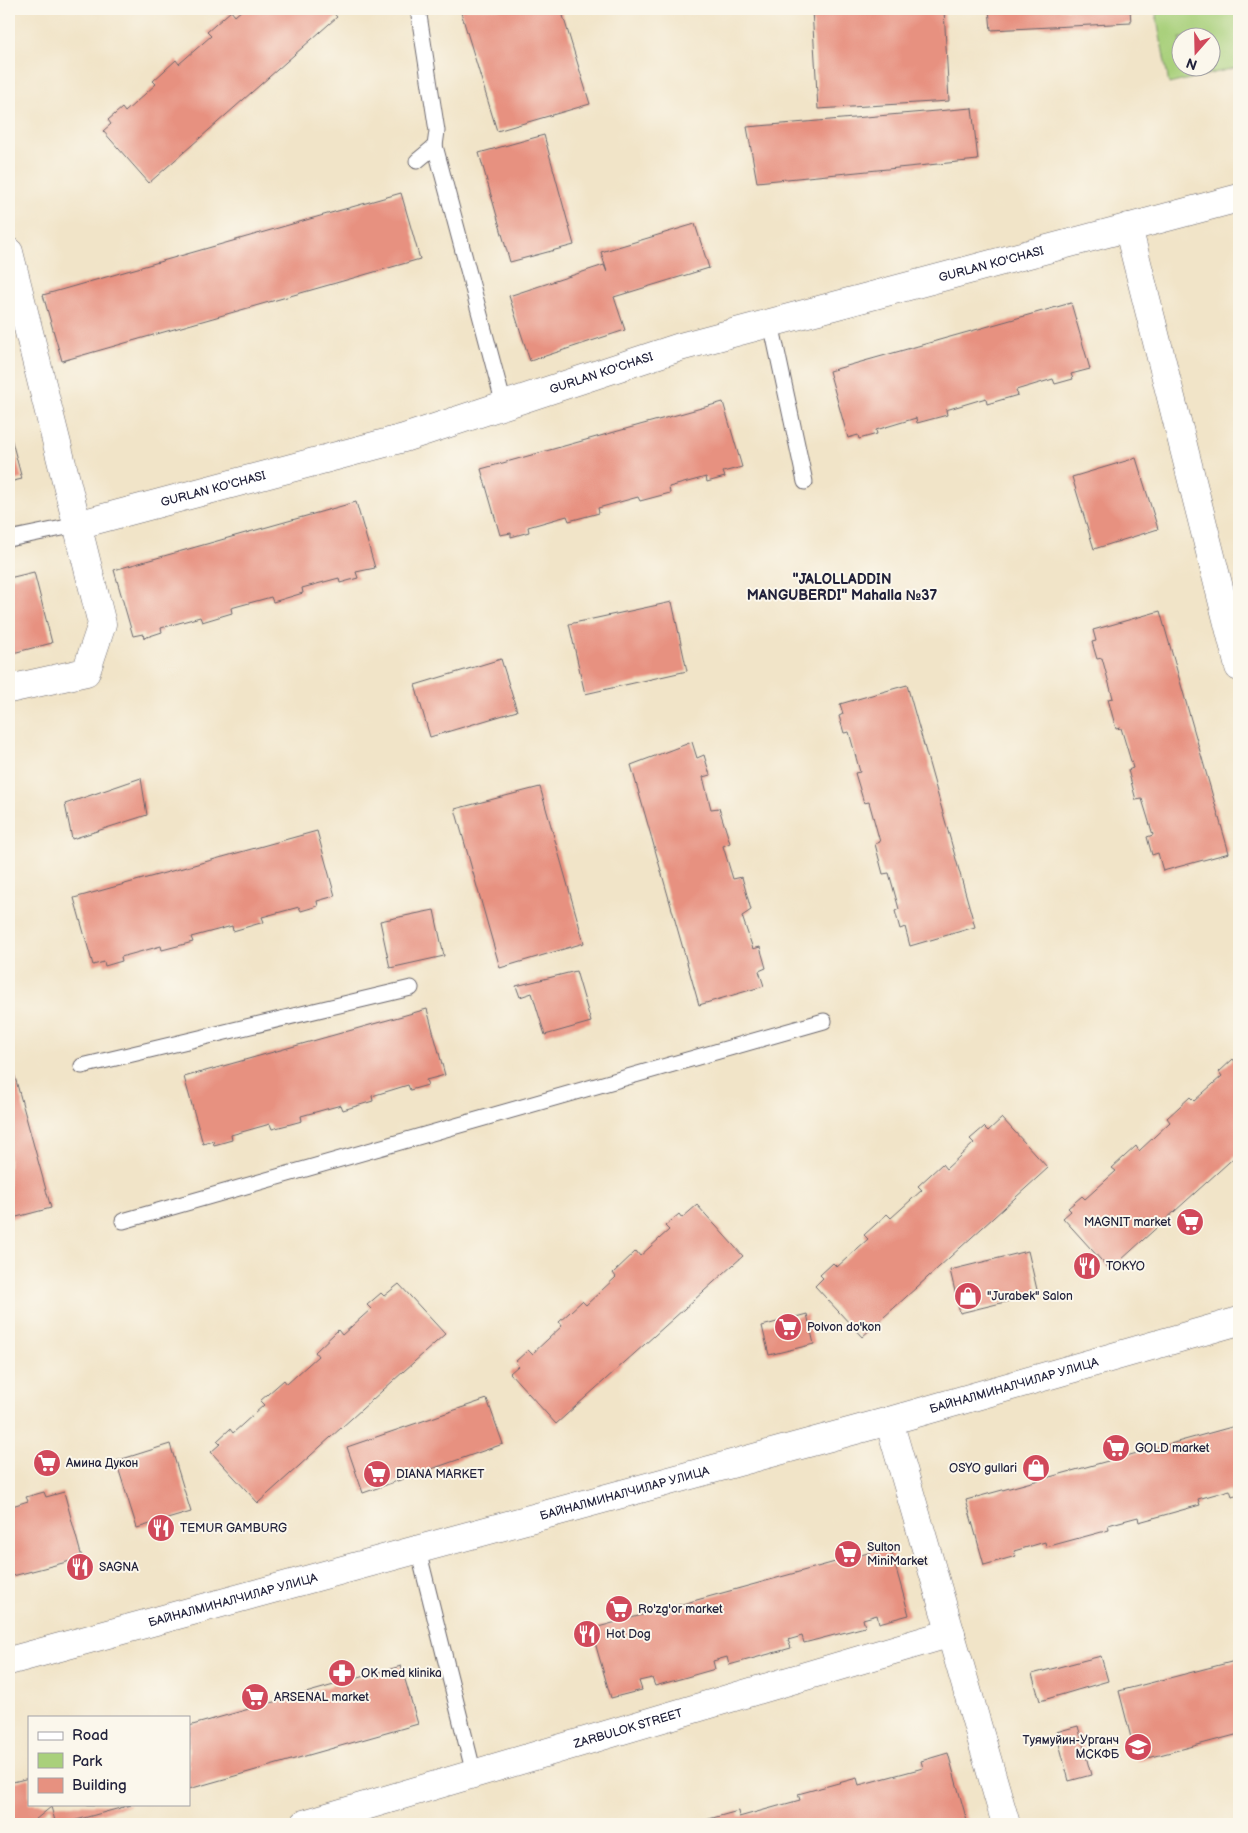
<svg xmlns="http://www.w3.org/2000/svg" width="1248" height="1833" viewBox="0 0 1248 1833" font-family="'Balsamiq Sans',sans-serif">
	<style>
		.green { fill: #a9d07b; stroke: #66795b; fill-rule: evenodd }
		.building { fill: #e79180 }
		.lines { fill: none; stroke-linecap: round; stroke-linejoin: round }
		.lane-casing { stroke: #6a666c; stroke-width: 17 }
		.street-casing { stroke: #6a666c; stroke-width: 29 }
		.secondary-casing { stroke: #6a666c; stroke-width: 29 }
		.lane { stroke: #fff; stroke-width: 15 }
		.street { stroke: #fff; stroke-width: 28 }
		.secondary { stroke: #fff; stroke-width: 28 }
		.labels { text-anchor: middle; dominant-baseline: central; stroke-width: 4; stroke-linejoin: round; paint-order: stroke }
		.street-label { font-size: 12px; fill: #22223b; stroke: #fbf7ec }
		.poi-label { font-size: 12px; fill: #22223b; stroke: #fbf7ec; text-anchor: start }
		.neighbourhood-label { font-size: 14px; font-weight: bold; fill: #22223b; stroke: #fbf7ec }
	</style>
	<rect width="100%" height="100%" fill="#fbf7ec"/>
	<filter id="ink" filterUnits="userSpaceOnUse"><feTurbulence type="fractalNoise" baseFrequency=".02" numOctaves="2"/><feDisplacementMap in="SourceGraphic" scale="10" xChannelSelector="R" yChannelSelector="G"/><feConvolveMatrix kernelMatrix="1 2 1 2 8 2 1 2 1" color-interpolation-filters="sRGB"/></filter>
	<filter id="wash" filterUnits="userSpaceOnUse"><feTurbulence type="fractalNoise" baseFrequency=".0096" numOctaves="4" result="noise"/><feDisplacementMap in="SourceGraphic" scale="20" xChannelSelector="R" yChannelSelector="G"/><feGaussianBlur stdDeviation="1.12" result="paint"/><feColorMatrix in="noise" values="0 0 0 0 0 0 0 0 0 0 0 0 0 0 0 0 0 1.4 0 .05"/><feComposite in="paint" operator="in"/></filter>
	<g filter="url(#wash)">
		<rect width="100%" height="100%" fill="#f1e4c8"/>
		<path class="green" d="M1155 9H1239V67L1169 84ZM1180 38H1210V68H1180Z"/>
		<g id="blocks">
			<g class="building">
				<path d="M243 9H330L337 17 149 183 103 131 111 124 108 120 122 108 125 112 156 84 153 81 176 60 179 64 211 36 207 32 231 11 235 16Z"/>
				<path d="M460 9H561L590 104 497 131Z"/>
				<path d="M834 9H944L949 101 818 109 812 10Z"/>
				<path d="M989 9H1130L1131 23 991 30Z"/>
				<path d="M972 108 978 160 757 182 747 127Z"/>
				<path d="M544 135 574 245 510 262 479 153Z"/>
				<path d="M401 193 420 259 62 361 43 295Z"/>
				<path d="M695 224 709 268 614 297 625 330 530 361 509 296 604 265 607 272 601 252Z"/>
				<path d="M1071 303 1090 369 1071 374 1073 379 1055 384 1053 379 1016 390 1018 395 987 404 986 398 946 410 947 415 917 423 916 418 876 430 877 434 859 439 858 435 848 438 829 371Z"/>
				<path d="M723 402 742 467 723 472 725 477 707 482 706 477 669 487 670 493 640 501 638 497 598 508 599 513 569 521 567 516 528 527 529 532 511 537V533L500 535 481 469Z"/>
				<path d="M9 430 22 479 9 482Z"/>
				<path d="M1136 458 1158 529 1094 549 1072 477Z"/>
				<path d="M356 502 375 568 356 572 358 578 340 583 339 578 302 588 303 593 273 602 271 597 231 608 232 613 202 622 200 617 161 628 162 632 144 638 143 634 133 636 114 570Z"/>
				<path d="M34 572 52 643 9 654V578Z"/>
				<path d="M672 602 687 671 585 694 569 624Z"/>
				<path d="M1160 611 1229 853 1163 871 1158 853 1152 855 1147 837 1153 835 1142 799 1136 800 1128 770 1133 768 1121 728 1116 729 1108 699 1113 698 1102 658 1097 659 1092 642 1096 641 1093 630Z"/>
				<path d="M501 659 517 711 430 737 415 685Z"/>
				<path d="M907 685 975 927 910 946 905 927 900 929 895 911 899 909 889 873 883 874 875 844 880 842 869 802 864 803 855 773 860 772 849 732 844 733 839 716 843 714 840 704Z"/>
				<path d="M692 742 697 758 704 755 710 775 703 777 711 809 719 808 730 843 723 846 733 879 742 877 751 910 742 916 753 949 760 947 766 968 759 971 764 986 699 1005 631 765Z"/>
				<path d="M141 778 147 815 72 839 65 804Z"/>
				<path d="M540 787 584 943 500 968 455 809Z"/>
				<path d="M317 831 335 896 317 901 318 906 301 911 299 907 262 917 264 922 233 931 232 926 191 937 193 942 162 950 161 946 121 957 122 961 105 966 104 962 93 965 74 898Z"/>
				<path d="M434 910 444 956 390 968 380 921Z"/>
				<path d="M576 971 591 1022 545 1035 532 993 520 997 516 986Z"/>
				<path d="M427 1009 445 1075 426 1080 428 1085 410 1090 408 1085 372 1096 373 1101 343 1110 341 1105 301 1116 302 1121 272 1129 270 1124 231 1135 232 1140 214 1145 213 1141 203 1144 184 1077Z"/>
				<path d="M9 1055 51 1208 9 1219Z"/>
				<path d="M1233 1059 1236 1063 1239 1061V1153L1110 1270 1063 1218 1071 1211 1068 1208 1082 1196 1085 1199 1116 1171 1112 1168 1136 1146 1139 1151 1170 1122 1167 1118 1190 1097 1194 1101 1222 1076 1219 1072Z"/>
				<path d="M1002 1118 1048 1168 862 1337 815 1286 823 1278 820 1275 833 1263 837 1267 868 1239 864 1235 887 1214 891 1218 922 1190 918 1186 942 1164 946 1169 974 1143 970 1139 984 1127 988 1131Z"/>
				<path d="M697 1205 743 1256 556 1424 510 1373 518 1366 515 1362 528 1350 532 1354 562 1326 559 1322 582 1301 586 1305 616 1277 613 1273 636 1251 640 1256 669 1230 665 1226 679 1214 682 1218Z"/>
				<path d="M1028 1251 1038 1294 960 1313 950 1270Z"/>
				<path d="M399 1284 445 1334 258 1503 211 1452 220 1444 217 1441 230 1429 233 1433 264 1405 260 1401 284 1380 287 1384 318 1356 315 1352 338 1330 342 1335 371 1309 367 1305 381 1293 384 1296Z"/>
				<path d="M807 1314 814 1344 769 1355 762 1326Z"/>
				<path d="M487 1399 503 1444 363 1493 347 1447Z"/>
				<path d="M1239 1425V1494L1232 1496 1230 1490 1198 1499 1200 1505 1139 1522 1138 1517 1108 1525 1109 1530 1046 1547 1045 1542 1014 1551 1016 1556 984 1565 966 1500Z"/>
				<path d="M170 1444 191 1512 137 1528 116 1461Z"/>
				<path d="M44 1492 46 1497 64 1492 82 1558 9 1577V1507L28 1501 26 1497Z"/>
				<path d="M890 1547 909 1615 879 1623 877 1615 863 1619 865 1627 804 1643 802 1636 788 1640 791 1648 729 1665 727 1657 713 1661 715 1669 655 1686 652 1678 639 1681 642 1690 611 1698 591 1629Z"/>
				<path d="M1101 1656 1108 1681 1040 1701 1032 1674Z"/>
				<path d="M1239 1660V1734L1137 1761 1119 1691Z"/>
				<path d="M401 1666 418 1724 189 1789V1726Z"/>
				<path d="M1078 1726 1091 1775 1069 1781 1056 1732Z"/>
				<path d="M948 1753 967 1821 954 1824H691L738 1811 739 1817 800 1800 798 1794 857 1778 859 1785 923 1768 921 1761Z"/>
				<path d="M29 1778V1804L131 1805 62 1824H56L51 1807 30 1824H9V1783Z"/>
			</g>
		</g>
	</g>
	<g filter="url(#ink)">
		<use href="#blocks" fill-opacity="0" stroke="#6a666c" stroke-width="1"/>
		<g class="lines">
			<g class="lane-casing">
				<g id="lane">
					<path d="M435 146 504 405"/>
					<path d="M417 161 435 146 437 131 418 9"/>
					<path d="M771 323 805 482"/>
					<path d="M9 539 77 525"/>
					<path d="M82 1066 411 988"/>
					<path d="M123 1221 824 1021"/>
					<path d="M418 1550 474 1774"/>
				</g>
			</g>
			<g class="street-casing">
				<g id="street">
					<path d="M1128 227 1239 667"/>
					<path d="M9 252 102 624 86 672 9 689"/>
					<path id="s1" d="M77 525 404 438 680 347 1239 198"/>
					<path d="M889 1421 1006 1824"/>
					<path id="s2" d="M304 1824 951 1633"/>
				</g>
			</g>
			<g class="secondary-casing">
				<g id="secondary">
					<path id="s3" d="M9 1661 889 1421 1239 1321"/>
				</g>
			</g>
			<use href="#lane" class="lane"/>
			<use href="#street" class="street"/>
			<use href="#secondary" class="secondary"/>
		</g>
	</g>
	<defs>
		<g id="supermarket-disc" transform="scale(1.4375)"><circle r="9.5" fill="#d1495b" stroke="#fbf7ec"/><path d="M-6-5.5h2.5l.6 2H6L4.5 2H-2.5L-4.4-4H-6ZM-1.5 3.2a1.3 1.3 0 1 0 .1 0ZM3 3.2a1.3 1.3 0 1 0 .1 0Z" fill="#fff"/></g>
		<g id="restaurant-disc" transform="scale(1.4375)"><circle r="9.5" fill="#d1495b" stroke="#fbf7ec"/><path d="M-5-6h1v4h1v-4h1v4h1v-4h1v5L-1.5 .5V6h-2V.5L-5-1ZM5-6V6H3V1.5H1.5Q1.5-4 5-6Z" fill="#fff"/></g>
		<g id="shop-disc" transform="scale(1.4375)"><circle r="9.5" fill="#d1495b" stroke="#fbf7ec"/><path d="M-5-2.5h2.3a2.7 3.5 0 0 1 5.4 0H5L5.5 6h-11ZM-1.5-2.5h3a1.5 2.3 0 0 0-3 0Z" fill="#fff"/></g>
		<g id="pharmacy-disc" transform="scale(1.4375)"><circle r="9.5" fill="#d1495b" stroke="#fbf7ec"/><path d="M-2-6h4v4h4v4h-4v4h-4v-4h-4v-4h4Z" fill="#fff"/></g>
		<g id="school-disc" transform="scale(1.4375)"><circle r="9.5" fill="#d1495b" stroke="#fbf7ec"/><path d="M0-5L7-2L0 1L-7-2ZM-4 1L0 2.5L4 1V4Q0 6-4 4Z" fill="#fff"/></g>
	</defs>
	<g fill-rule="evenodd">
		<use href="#supermarket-disc" x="1190" y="1222"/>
		<use href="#restaurant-disc" x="1087" y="1266"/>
		<use href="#shop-disc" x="968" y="1296"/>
		<use href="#supermarket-disc" x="788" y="1327"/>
		<use href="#supermarket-disc" x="1116" y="1448"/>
		<use href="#supermarket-disc" x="47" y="1463"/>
		<use href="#shop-disc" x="1036" y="1468"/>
		<use href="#supermarket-disc" x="377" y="1474"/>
		<use href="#restaurant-disc" x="161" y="1528"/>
		<use href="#supermarket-disc" x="848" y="1554"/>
		<use href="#restaurant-disc" x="80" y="1567"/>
		<use href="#supermarket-disc" x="619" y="1609"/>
		<use href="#restaurant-disc" x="587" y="1634"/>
		<use href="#pharmacy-disc" x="342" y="1673"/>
		<use href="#supermarket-disc" x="255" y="1697"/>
		<use href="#school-disc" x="1138" y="1747"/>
	</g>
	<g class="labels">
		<g class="street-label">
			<text stroke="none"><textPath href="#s1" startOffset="951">GURLAN KO'CHASI</textPath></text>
			<text stroke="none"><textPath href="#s1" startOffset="546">GURLAN KO'CHASI</textPath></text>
			<text stroke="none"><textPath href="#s1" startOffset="141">GURLAN KO'CHASI</textPath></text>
			<text stroke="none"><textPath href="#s3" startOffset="1042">БАЙНАЛМИНАЛЧИЛАР УЛИЦА</textPath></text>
			<text stroke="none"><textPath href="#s3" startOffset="638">БАЙНАЛМИНАЛЧИЛАР УЛИЦА</textPath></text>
			<text stroke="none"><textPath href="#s3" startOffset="232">БАЙНАЛМИНАЛЧИЛАР УЛИЦА</textPath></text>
			<text stroke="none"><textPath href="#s2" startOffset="338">ZARBULOK STREET</textPath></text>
		</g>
		<g class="poi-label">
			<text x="1171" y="1222" text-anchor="end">MAGNIT market</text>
			<text x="1106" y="1266">TOKYO</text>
			<text x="987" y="1296">"Jurabek" Salon</text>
			<text x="807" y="1327">Polvon do'kon</text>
			<text x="1135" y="1448">GOLD market</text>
			<text x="66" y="1463">Амина Дукон</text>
			<text x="1017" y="1468" text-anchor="end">OSYO gullari</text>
			<text x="396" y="1474">DIANA MARKET</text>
			<text x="180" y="1528">TEMUR GAMBURG</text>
			<text x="867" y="1547">Sulton<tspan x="867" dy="14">MiniMarket</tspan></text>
			<text x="99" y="1567">SAGNA</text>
			<text x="638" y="1609">Ro'zg'or market</text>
			<text x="606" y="1634">Hot Dog</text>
			<text x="361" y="1673">OK med klinika</text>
			<text x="274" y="1697">ARSENAL market</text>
			<text x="1119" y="1740" text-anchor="end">Туямуйин-Урганч<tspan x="1119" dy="14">МСКФБ</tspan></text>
		</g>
		<g class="neighbourhood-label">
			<text x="842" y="579">"JALOLLADDIN<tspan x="842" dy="16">MANGUBERDI" Mahalla №37</tspan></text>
		</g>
	</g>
	<rect width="1248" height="1833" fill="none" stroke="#fbf7ec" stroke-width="30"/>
	<rect x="28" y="1716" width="162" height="90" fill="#fbf7ec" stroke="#a4a2a5"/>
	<rect x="38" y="1732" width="25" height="8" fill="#ffffff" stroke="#a4a2a5"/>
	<text x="72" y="1740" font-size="15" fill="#22223b">Road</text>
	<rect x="38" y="1753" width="25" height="15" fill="#a9d07b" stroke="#a4a2a5"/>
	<text x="72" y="1766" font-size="15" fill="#22223b">Park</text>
	<rect x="38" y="1778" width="25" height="15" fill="#e79180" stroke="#a4a2a5"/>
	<text x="72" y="1790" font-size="15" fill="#22223b">Building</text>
	<g transform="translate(1196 52) rotate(200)"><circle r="24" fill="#fbf7ec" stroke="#a4a2a5"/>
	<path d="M0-4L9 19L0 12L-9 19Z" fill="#d1495b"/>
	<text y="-8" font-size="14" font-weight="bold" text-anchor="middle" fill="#22223b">N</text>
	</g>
</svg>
